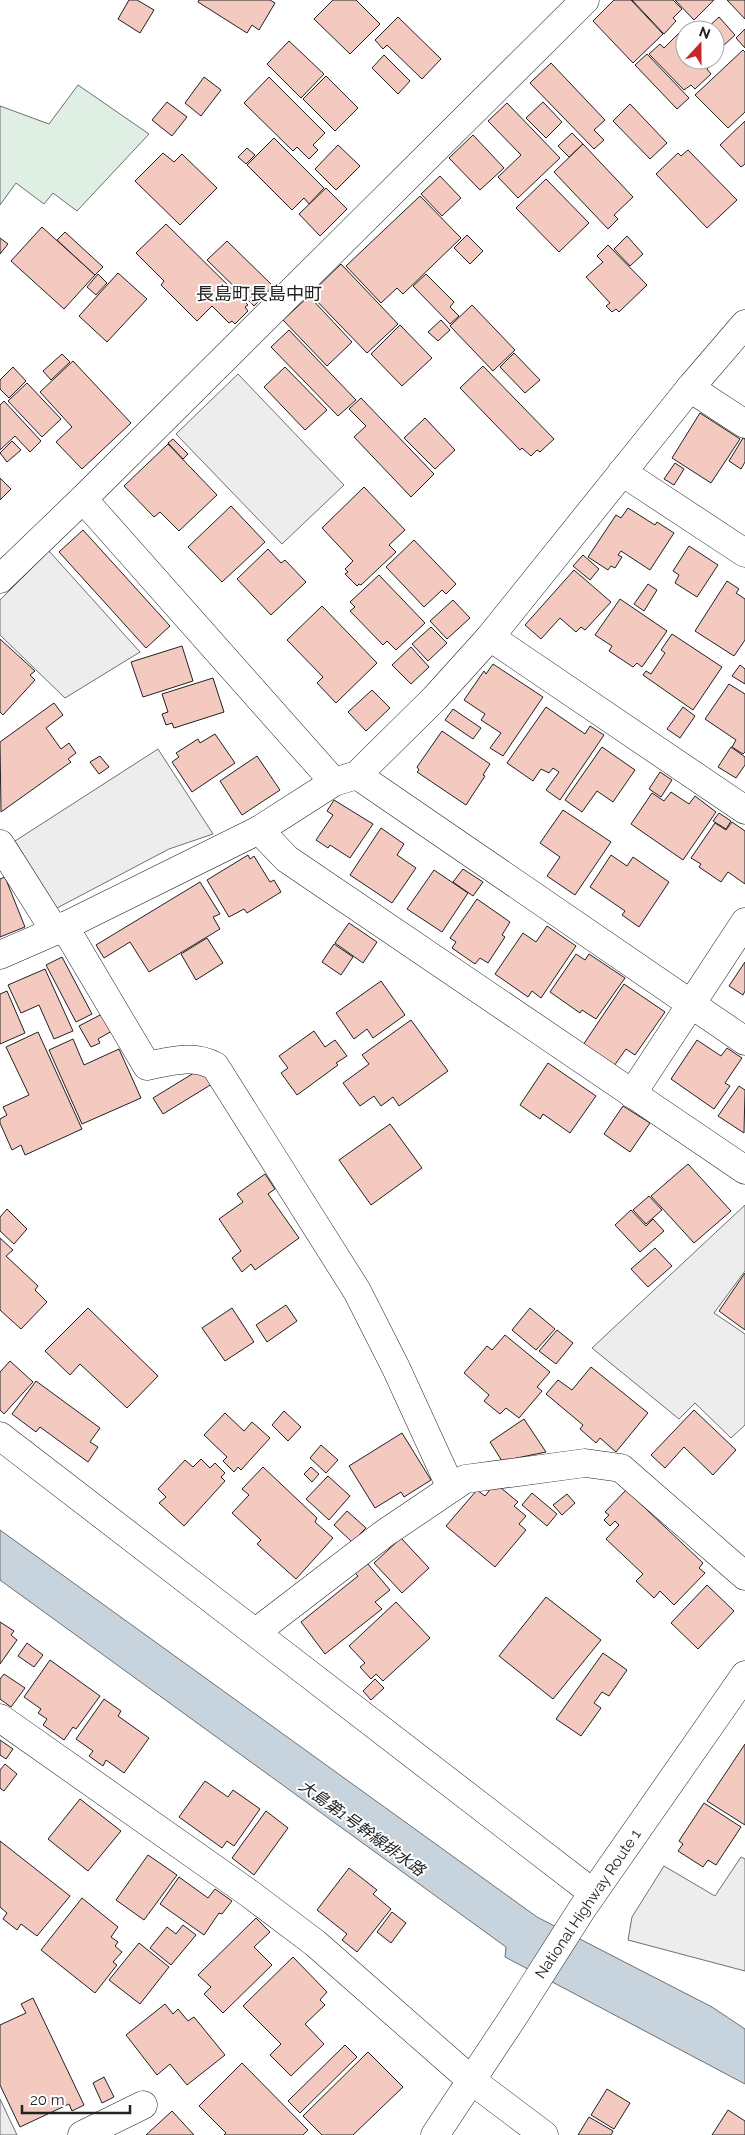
<svg xmlns="http://www.w3.org/2000/svg" width="745" height="2135" viewBox="0 0 745 2135" font-family="Raleway,'Noto Sans JP',sans-serif">
	<style>
		.green { fill: #e0efe3; stroke: #6f6f6f }
		.parking { fill: #ededed; stroke: #6f6f6f }
		.water { fill: #c7d3dd; stroke: #6f6f6f }
		.building { fill: #f3c9c0; stroke: #222 }
		.lines { fill: none; stroke-linecap: round; stroke-linejoin: round }
		.minor-casing { stroke: #222; stroke-width: 29 }
		.highway-casing { stroke: #222; stroke-width: 29 }
		.minor { stroke: #fff; stroke-width: 28 }
		.highway { stroke: #fff; stroke-width: 28 }
		.labels { text-anchor: middle; dominant-baseline: central; stroke-width: 4; stroke-linejoin: round; paint-order: stroke }
		.street-label { font-size: 15px; fill: #222; stroke: #fff }
		.water-label { font-size: 16px; font-style: italic; fill: #222; stroke: #fff }
		.quarter-label { font-size: 18px; fill: #222; stroke: #fff }
	</style>
	<rect width="100%" height="100%" fill="#fff"/>
	<path class="green" d="M78 85 149 134 77 211 53 193 44 204 16 183 0 205V106L49 124Z"/>
	<g class="parking">
		<path d="M238 374 344 485 282 544 176 434Z"/>
		<path d="M49 551 140 652 65 698 0 635V600Z"/>
		<path d="M158 749 213 834 169 849 57 908 15 841Z"/>
		<path d="M745 1205V1271L714 1313 745 1334V1425L731 1438 695 1403 679 1419 592 1348Z"/>
		<path d="M741 1857 745 1859V1971L628 1940 632 1917 664 1866 715 1896Z"/>
		<path d="M0 2099 17 2135H0Z"/>
	</g>
	<path class="water" d="M0 1530 537 1917 712 2007 745 2029V2084L505 1957 506 1947 0 1580Z"/>
	<g class="building">
		<path d="M129 0H137L154 10 140 33 118 19Z"/>
		<path d="M199 0H270L275 3 259 30 252 25 247 33 198 2Z"/>
		<path d="M333 0H356L380 24 350 54 314 19Z"/>
		<path d="M614 0H631L663 34 633 63 593 21Z"/>
		<path d="M632 0H673L682 9 673 18 676 21 664 34Z"/>
		<path d="M675 0H714L694 20Z"/>
		<path d="M727 0H745V19Z"/>
		<path d="M398 17 441 59 422 79 387 45 383 49 375 40Z"/>
		<path d="M719 17 735 35 722 47 715 39V30L706 29Z"/>
		<path d="M685 27 688 30H685V60L715 59 717 60 707 69 711 74 695 89 691 85 684 90 649 54 660 44 664 48Z"/>
		<path d="M745 29V48L736 38Z"/>
		<path d="M289 41 324 74 301 98 267 64Z"/>
		<path d="M743 50 745 52V112L728 128 695 95Z"/>
		<path d="M647 54 689 98 677 109 635 65Z"/>
		<path d="M384 55 410 81 398 94 372 68Z"/>
		<path d="M551 63 605 120 594 130 604 140 594 149 530 83Z"/>
		<path d="M326 76 358 108 335 131 303 99Z"/>
		<path d="M204 77 221 90 201 116 185 103Z"/>
		<path d="M269 77 325 133 313 145 318 150 309 159 297 147 293 151 244 103Z"/>
		<path d="M167 102 187 117 172 136 152 120Z"/>
		<path d="M543 102 562 122 546 138 526 118Z"/>
		<path d="M507 103 560 158 518 198 498 177 521 155 488 121Z"/>
		<path d="M630 104 667 143 650 159 613 121Z"/>
		<path d="M745 121V164L741 167 720 145Z"/>
		<path d="M572 133 583 144 569 157 558 146Z"/>
		<path d="M473 135 504 168 480 190 449 158Z"/>
		<path d="M274 138 324 188 309 204 304 198 292 210 247 165Z"/>
		<path d="M583 144 633 197 614 215 618 219 608 229 554 172Z"/>
		<path d="M338 145 360 166 336 190 315 169Z"/>
		<path d="M247 148 255 155 246 164 238 157Z"/>
		<path d="M688 150 737 200 707 228 656 174 678 153 681 156Z"/>
		<path d="M163 153 174 162 182 154 217 188 180 225 135 181Z"/>
		<path d="M440 176 461 198 442 216 421 194Z"/>
		<path d="M546 179 589 223 559 252 516 208Z"/>
		<path d="M326 188 347 209 320 236 299 214Z"/>
		<path d="M420 196 461 238 403 294 397 288 381 303 346 266Z"/>
		<path d="M166 224 248 305 245 307 248 311 235 324 232 321 229 323 212 306 197 321 161 285 164 281 136 253Z"/>
		<path d="M42 227 95 275 64 309 11 261Z"/>
		<path d="M65 232 103 267 95 275 57 240Z"/>
		<path d="M467 235 483 251 470 264 454 248Z"/>
		<path d="M627 236 643 254 630 266 614 249Z"/>
		<path d="M0 238 8 244 0 254Z"/>
		<path d="M227 241 273 286 254 306 207 260Z"/>
		<path d="M608 245 647 285 619 312 616 309 612 312 606 306 610 303 586 277 603 262 597 256Z"/>
		<path d="M341 264 398 324 367 353 310 294Z"/>
		<path d="M118 273 147 299 107 342 79 316Z"/>
		<path d="M98 274 107 283 96 295 87 287Z"/>
		<path d="M426 274 454 302 450 307 459 316 450 324 413 286Z"/>
		<path d="M309 296 352 342 327 366 283 320Z"/>
		<path d="M472 305 515 350 493 371 450 326Z"/>
		<path d="M441 320 450 330 438 341 428 332Z"/>
		<path d="M400 325 432 358 402 386 371 354Z"/>
		<path d="M289 330 356 400 338 416 271 347Z"/>
		<path d="M514 353 540 380 525 393 500 367Z"/>
		<path d="M62 354 70 362 51 380 43 371Z"/>
		<path d="M73 361 131 423 82 469 56 442 72 427 40 392Z"/>
		<path d="M483 366 554 439 540 452 537 450 531 456 522 448 520 450 460 388Z"/>
		<path d="M13 367 26 381 9 398 0 389V380Z"/>
		<path d="M285 367 327 410 305 430 264 387Z"/>
		<path d="M27 383 61 419 42 437 8 401Z"/>
		<path d="M361 398 434 474 411 497 354 437 366 426 349 409Z"/>
		<path d="M4 401 41 441 30 452 15 436 0 450V405Z"/>
		<path d="M700 413 740 439 711 483 672 458Z"/>
		<path d="M425 418 455 450 435 469 404 438Z"/>
		<path d="M743 438 745 439V462L741 469 729 461Z"/>
		<path d="M173 439 188 454 183 459 168 443Z"/>
		<path d="M12 441 21 450 7 462 0 453Z"/>
		<path d="M168 444 217 495 179 531 160 512 154 517 124 486Z"/>
		<path d="M675 463 684 469 674 485 664 479Z"/>
		<path d="M0 478 11 489 0 500Z"/>
		<path d="M364 487 405 530 389 545 396 552 361 585 359 584 357 586 345 574 348 572 345 569 353 561 322 528Z"/>
		<path d="M231 506 265 542 222 582 188 547Z"/>
		<path d="M628 508 655 525 657 522 674 533 650 570 621 551 618 555 622 557 615 568 611 566 608 570 588 557 616 515 621 518Z"/>
		<path d="M83 530 170 626 146 648 59 552Z"/>
		<path d="M414 540 456 584 446 594 442 590 424 607 386 567Z"/>
		<path d="M689 546 718 565 697 597 675 583 679 575 673 571Z"/>
		<path d="M268 549 281 563 285 560 306 582 271 615 237 579Z"/>
		<path d="M583 555 599 569 590 580 573 566Z"/>
		<path d="M574 570 611 602 585 630 581 627 576 632 560 618 541 639 525 625Z"/>
		<path d="M379 575 425 623 396 650 387 641 383 645 350 611 355 607 350 602Z"/>
		<path d="M727 581 739 589 736 593 745 599V640L734 656 695 631Z"/>
		<path d="M648 584 657 590 644 611 634 604Z"/>
		<path d="M620 599 667 631 642 667 637 663 633 667 609 651 612 646 595 635Z"/>
		<path d="M453 600 470 618 447 639 430 621Z"/>
		<path d="M322 606 377 663 336 703 317 683 323 677 287 640Z"/>
		<path d="M431 627 447 643 428 661 412 644Z"/>
		<path d="M672 634 722 667 693 710 643 675 646 671 651 674 665 653 661 650Z"/>
		<path d="M0 639 35 671 30 675 35 680 3 715 0 712Z"/>
		<path d="M182 646 193 681 143 697 131 662Z"/>
		<path d="M411 647 429 667 411 684 392 665Z"/>
		<path d="M493 664 543 697 503 756 490 748 501 733 481 720 485 714 464 700 484 671 486 674Z"/>
		<path d="M740 665 745 669V684L732 676Z"/>
		<path d="M213 678 224 712 174 728 172 723 166 725 162 714 168 712 162 694Z"/>
		<path d="M729 684 745 694V752L743 754 732 747 736 740 705 719Z"/>
		<path d="M372 690 390 708 366 731 348 712Z"/>
		<path d="M54 703 63 715 46 728 61 749 69 743 76 753 68 759 71 762 1 812 0 742Z"/>
		<path d="M546 707 585 734 590 726 604 735 560 800 546 790 559 772 553 768 549 773 541 769 533 781 507 763Z"/>
		<path d="M683 707 695 716 680 738 667 729Z"/>
		<path d="M453 709 481 728 473 739 445 720Z"/>
		<path d="M442 731 490 764 483 775 485 776 466 805 417 772 419 770 417 767Z"/>
		<path d="M215 734 235 763 192 792 172 762 179 757 176 753 198 739 200 743Z"/>
		<path d="M602 747 635 770 613 802 597 791 582 812 565 800Z"/>
		<path d="M731 747 745 757V765L736 778 718 767Z"/>
		<path d="M100 756 109 767 99 774 90 762Z"/>
		<path d="M257 756 280 790 242 815 220 781Z"/>
		<path d="M660 772 672 780 661 797 649 789Z"/>
		<path d="M671 792 689 804 695 796 716 812 683 860 631 824 652 793 664 801Z"/>
		<path d="M334 800 373 824 350 858 330 845 328 848 316 840 333 815 327 811Z"/>
		<path d="M563 810 611 842 575 895 547 876 560 857 540 843Z"/>
		<path d="M719 813 731 821 726 829 713 821Z"/>
		<path d="M732 822 745 831V884L728 872 721 882 699 867 701 864 691 858 715 823 726 830Z"/>
		<path d="M381 828 404 844 397 855 416 868 392 903 350 875Z"/>
		<path d="M248 855 250 859 254 856 270 882 274 880 281 892 247 913 244 909 229 917 207 880Z"/>
		<path d="M611 855 627 866 633 857 669 882 639 927 622 915 625 911 590 887Z"/>
		<path d="M463 869 483 882 473 896 453 882Z"/>
		<path d="M434 870 468 893 442 932 407 909Z"/>
		<path d="M5 877 25 927 0 937V879Z"/>
		<path d="M200 882 220 914 213 917 220 929 149 972 130 942 104 958 96 945Z"/>
		<path d="M477 899 510 922 502 935 505 937 488 963 480 958 475 964 452 948 456 942 450 938Z"/>
		<path d="M349 923 377 942 363 963 335 943Z"/>
		<path d="M547 926 576 946 541 998 532 991 528 997 495 974 523 933 536 942Z"/>
		<path d="M207 938 223 963 196 980 181 954Z"/>
		<path d="M334 944 353 957 341 975 322 962Z"/>
		<path d="M576 954 585 960 589 954 625 978 596 1019 582 1010 580 1013 550 992Z"/>
		<path d="M62 957 92 1014 76 1022 46 965Z"/>
		<path d="M745 962V991L743 995 729 986Z"/>
		<path d="M45 969 73 1031 54 1039 39 1005 21 1013 8 985Z"/>
		<path d="M381 981 405 1015 373 1038 367 1029 354 1039 336 1013Z"/>
		<path d="M624 984 665 1012 635 1055 626 1049 614 1066 583 1045Z"/>
		<path d="M7 991 25 1033 0 1044V994Z"/>
		<path d="M102 1014 112 1031 98 1039 100 1043 91 1047 79 1026Z"/>
		<path d="M411 1020 448 1071 399 1106 393 1097 381 1106 374 1096 360 1106 343 1083 369 1064 362 1055Z"/>
		<path d="M314 1031 325 1047 335 1040 347 1056 336 1063 338 1065 297 1095 281 1073 288 1068 279 1056Z"/>
		<path d="M38 1032 82 1129 25 1155 21 1145 12 1150 0 1123V1119L7 1115 3 1107 29 1095 6 1047Z"/>
		<path d="M73 1039 84 1065 119 1049 141 1098 82 1124 49 1050Z"/>
		<path d="M697 1040 721 1056 727 1048 742 1058 725 1083 730 1086 714 1109 671 1079Z"/>
		<path d="M548 1063 596 1096 570 1133 543 1114 540 1119 520 1105Z"/>
		<path d="M202 1068 212 1084 163 1114 153 1098Z"/>
		<path d="M739 1086 745 1090 744 1133 718 1116Z"/>
		<path d="M623 1106 650 1123 630 1152 604 1134Z"/>
		<path d="M390 1124 422 1168 371 1205 339 1160Z"/>
		<path d="M688 1164 731 1211 694 1243 651 1196Z"/>
		<path d="M265 1174 275 1189 268 1194 299 1238 255 1270 251 1264 242 1272 232 1258 241 1251 219 1219 243 1202 237 1194Z"/>
		<path d="M649 1196 662 1210 646 1224 633 1210Z"/>
		<path d="M7 1209 27 1229 14 1244 0 1231V1217Z"/>
		<path d="M631 1210 646 1226 653 1219 664 1231 640 1252 615 1225Z"/>
		<path d="M0 1238 13 1250 6 1256 38 1286 35 1290 47 1302 21 1329 0 1310Z"/>
		<path d="M655 1248 672 1266 648 1287 631 1269Z"/>
		<path d="M745 1273V1330L719 1311Z"/>
		<path d="M286 1305 297 1321 267 1342 256 1325Z"/>
		<path d="M88 1308 158 1376 127 1408 80 1364 70 1375 45 1351Z"/>
		<path d="M232 1308 254 1342 225 1361 202 1328Z"/>
		<path d="M530 1308 555 1329 536 1350 512 1330Z"/>
		<path d="M557 1330 573 1343 556 1364 539 1351Z"/>
		<path d="M505 1335 550 1372 537 1387 542 1391 519 1418 506 1408 500 1414 484 1401 489 1395 464 1373 487 1346 492 1350Z"/>
		<path d="M10 1361 33 1382 4 1414 0 1410V1372Z"/>
		<path d="M591 1367 648 1413 616 1452 600 1438 596 1443 580 1429 583 1425 546 1394 558 1380 572 1390Z"/>
		<path d="M36 1381 100 1428 90 1442 98 1447 88 1462 40 1427 36 1432 12 1414Z"/>
		<path d="M694 1410 736 1450 713 1475 684 1447 665 1468 651 1455Z"/>
		<path d="M284 1411 301 1427 288 1441 272 1425Z"/>
		<path d="M225 1413 244 1431 252 1422 270 1438 241 1470 238 1467 234 1472 223 1461 227 1457 204 1435Z"/>
		<path d="M524 1419 546 1452 502 1461 490 1442Z"/>
		<path d="M402 1433 431 1480 404 1497 401 1492 375 1508 349 1466Z"/>
		<path d="M321 1445 338 1460 326 1473 310 1458Z"/>
		<path d="M201 1459 210 1468 215 1463 225 1473 221 1477 225 1481 184 1526 159 1503 166 1497 158 1489 185 1460 193 1467Z"/>
		<path d="M263 1467 317 1518 315 1522 333 1538 296 1579 257 1544 261 1540 232 1513 249 1495 242 1489Z"/>
		<path d="M311 1467 319 1474 312 1482 304 1474Z"/>
		<path d="M328 1476 350 1496 329 1520 306 1499Z"/>
		<path d="M495 1483 518 1502 514 1506 526 1516 519 1524 526 1530 495 1567 446 1526 477 1490 485 1496Z"/>
		<path d="M626 1490 703 1563 699 1568 705 1573 674 1605 660 1591 654 1598 636 1581 643 1574 606 1539 619 1525 615 1521 610 1526 604 1520 609 1515 605 1512Z"/>
		<path d="M532 1493 557 1514 547 1526 522 1505Z"/>
		<path d="M567 1494 575 1503 562 1515 553 1505Z"/>
		<path d="M347 1511 366 1528 352 1542 334 1525Z"/>
		<path d="M401 1538 429 1568 402 1593 374 1563Z"/>
		<path d="M367 1563 390 1590 375 1602 382 1609 325 1654 301 1622 358 1576 355 1573Z"/>
		<path d="M707 1585 734 1611 698 1649 671 1623Z"/>
		<path d="M546 1597 601 1640 553 1699 499 1656Z"/>
		<path d="M396 1602 430 1638 383 1681 376 1674 371 1679 360 1667 365 1663 349 1646Z"/>
		<path d="M0 1622 14 1631 11 1635 17 1640 0 1664Z"/>
		<path d="M27 1643 43 1655 34 1667 18 1656Z"/>
		<path d="M603 1653 627 1670 609 1696 602 1692 594 1703 601 1708 581 1736 556 1719Z"/>
		<path d="M50 1660 100 1696 76 1729 73 1727 64 1740 43 1725 47 1719 38 1713 41 1709 24 1697Z"/>
		<path d="M4 1674 25 1688 11 1707 0 1699V1679Z"/>
		<path d="M375 1679 384 1688 371 1700 363 1691Z"/>
		<path d="M104 1699 121 1711 118 1716 149 1738 124 1773 106 1760 103 1766 89 1756 93 1751 76 1739Z"/>
		<path d="M0 1740 13 1749 6 1759 0 1755Z"/>
		<path d="M745 1744V1825L707 1801Z"/>
		<path d="M5 1764 17 1774 4 1791 0 1788V1770Z"/>
		<path d="M205 1781 228 1797 233 1790 260 1809 234 1846 227 1841 222 1848 179 1817Z"/>
		<path d="M80 1799 121 1831 88 1871 48 1839Z"/>
		<path d="M704 1803 741 1827 716 1865 708 1860 703 1867 678 1851 683 1844 679 1841Z"/>
		<path d="M266 1811 288 1828 254 1875 232 1858Z"/>
		<path d="M0 1841 70 1896 37 1936 21 1924 17 1930 3 1919 7 1913 0 1907Z"/>
		<path d="M148 1855 177 1875 144 1920 116 1900Z"/>
		<path d="M349 1868 377 1890 373 1894 391 1909 357 1952 342 1940 347 1934 317 1910Z"/>
		<path d="M179 1877 208 1898 215 1889 232 1901 222 1914 219 1913 204 1935 160 1904Z"/>
		<path d="M82 1898 118 1927 111 1937 118 1942 115 1946 122 1952 113 1962 117 1965 95 1993 41 1950Z"/>
		<path d="M392 1912 406 1923 391 1943 377 1932Z"/>
		<path d="M256 1918 270 1932 254 1947 272 1965 223 2013 204 1994 211 1987 198 1975Z"/>
		<path d="M183 1925 196 1935 171 1965 150 1948 167 1927 176 1934Z"/>
		<path d="M139 1943 169 1967 140 2004 109 1980Z"/>
		<path d="M293 1957 327 1992 320 2000 325 2005 305 2024 324 2044 291 2076 270 2055 281 2044 243 2006Z"/>
		<path d="M33 1998 84 2105 72 2111 69 2104 20 2127 0 2085V2025L26 2013 21 2004Z"/>
		<path d="M165 2004 173 2014 178 2009 188 2021 194 2017 225 2055 187 2085 170 2064 157 2075 126 2035Z"/>
		<path d="M345 2045 357 2057 300 2113 288 2101Z"/>
		<path d="M368 2052 403 2087 353 2135H322L303 2116Z"/>
		<path d="M242 2063 308 2130 303 2135H224L226 2133 199 2106Z"/>
		<path d="M104 2077 114 2097 102 2103 93 2083Z"/>
		<path d="M607 2089 630 2103 614 2129 591 2115Z"/>
		<path d="M728 2110 745 2121V2135H712Z"/>
		<path d="M172 2111 194 2135H146Z"/>
		<path d="M589 2117 613 2131 611 2135H578Z"/>
	</g>
	<g class="lines">
		<g class="minor-casing">
			<g id="minor">
				<path d="M690 388 745 424"/>
				<path d="M622 472 745 553"/>
				<path d="M83 499 334 782"/>
				<path d="M0 579 83 499 585 0"/>
				<path d="M490 637 745 810"/>
				<path d="M357 775 745 1041"/>
				<path d="M259 830 287 859 745 1170"/>
				<path d="M0 844 55 931"/>
				<path d="M64 926 147 1066C171 1061 194 1054 215 1066L357 1291 396 1368 451 1488"/>
				<path d="M0 955 55 931 259 830 334 782 357 775 435 698 490 637 690 388 745 324"/>
				<path d="M632 1094 745 922"/>
				<path d="M0 1436 593 1893"/>
				<path d="M256 1632 385 1533 465 1479 585 1463 621 1468 745 1576"/>
				<path d="M0 1718 250 1894 315 1943 471 2080 544 2135"/>
				<path d="M82 2135 143 2105"/>
			</g>
		</g>
		<g class="highway-casing">
			<path id="highway" d="M435 2135 514 2016 582 1909 745 1675"/>
		</g>
		<use href="#minor" class="minor"/>
		<use href="#highway" class="highway"/>
	</g>
	<g class="labels">
		<g class="street-label">
			<text transform="translate(588 1904) rotate(-56)">National Highway Route 1</text>
		</g>
		<g class="water-label">
			<text transform="translate(362 1828) rotate(36)">大島第1号幹線排水路</text>
		</g>
		<g class="quarter-label">
			<text x="259" y="293">長島町長島中町</text>
		</g>
	</g>
	<g transform="translate(700 45) rotate(21)"><circle r="24" fill="#ffffff" stroke="#a7a7a7"/>
	<path d="M0-4L9 19L0 12L-9 19Z" fill="#c62828"/>
	<text y="-8" font-size="14" font-weight="bold" text-anchor="middle" fill="#222222">N</text>
	</g>
	<path d="M22 2105v8h108v-8" fill="none" stroke="#222222" stroke-width="2.5"/>
	<text x="30" y="2105" font-size="15" fill="#222222" stroke="#ffffff" stroke-width="4" paint-order="stroke">20 m</text>
</svg>
